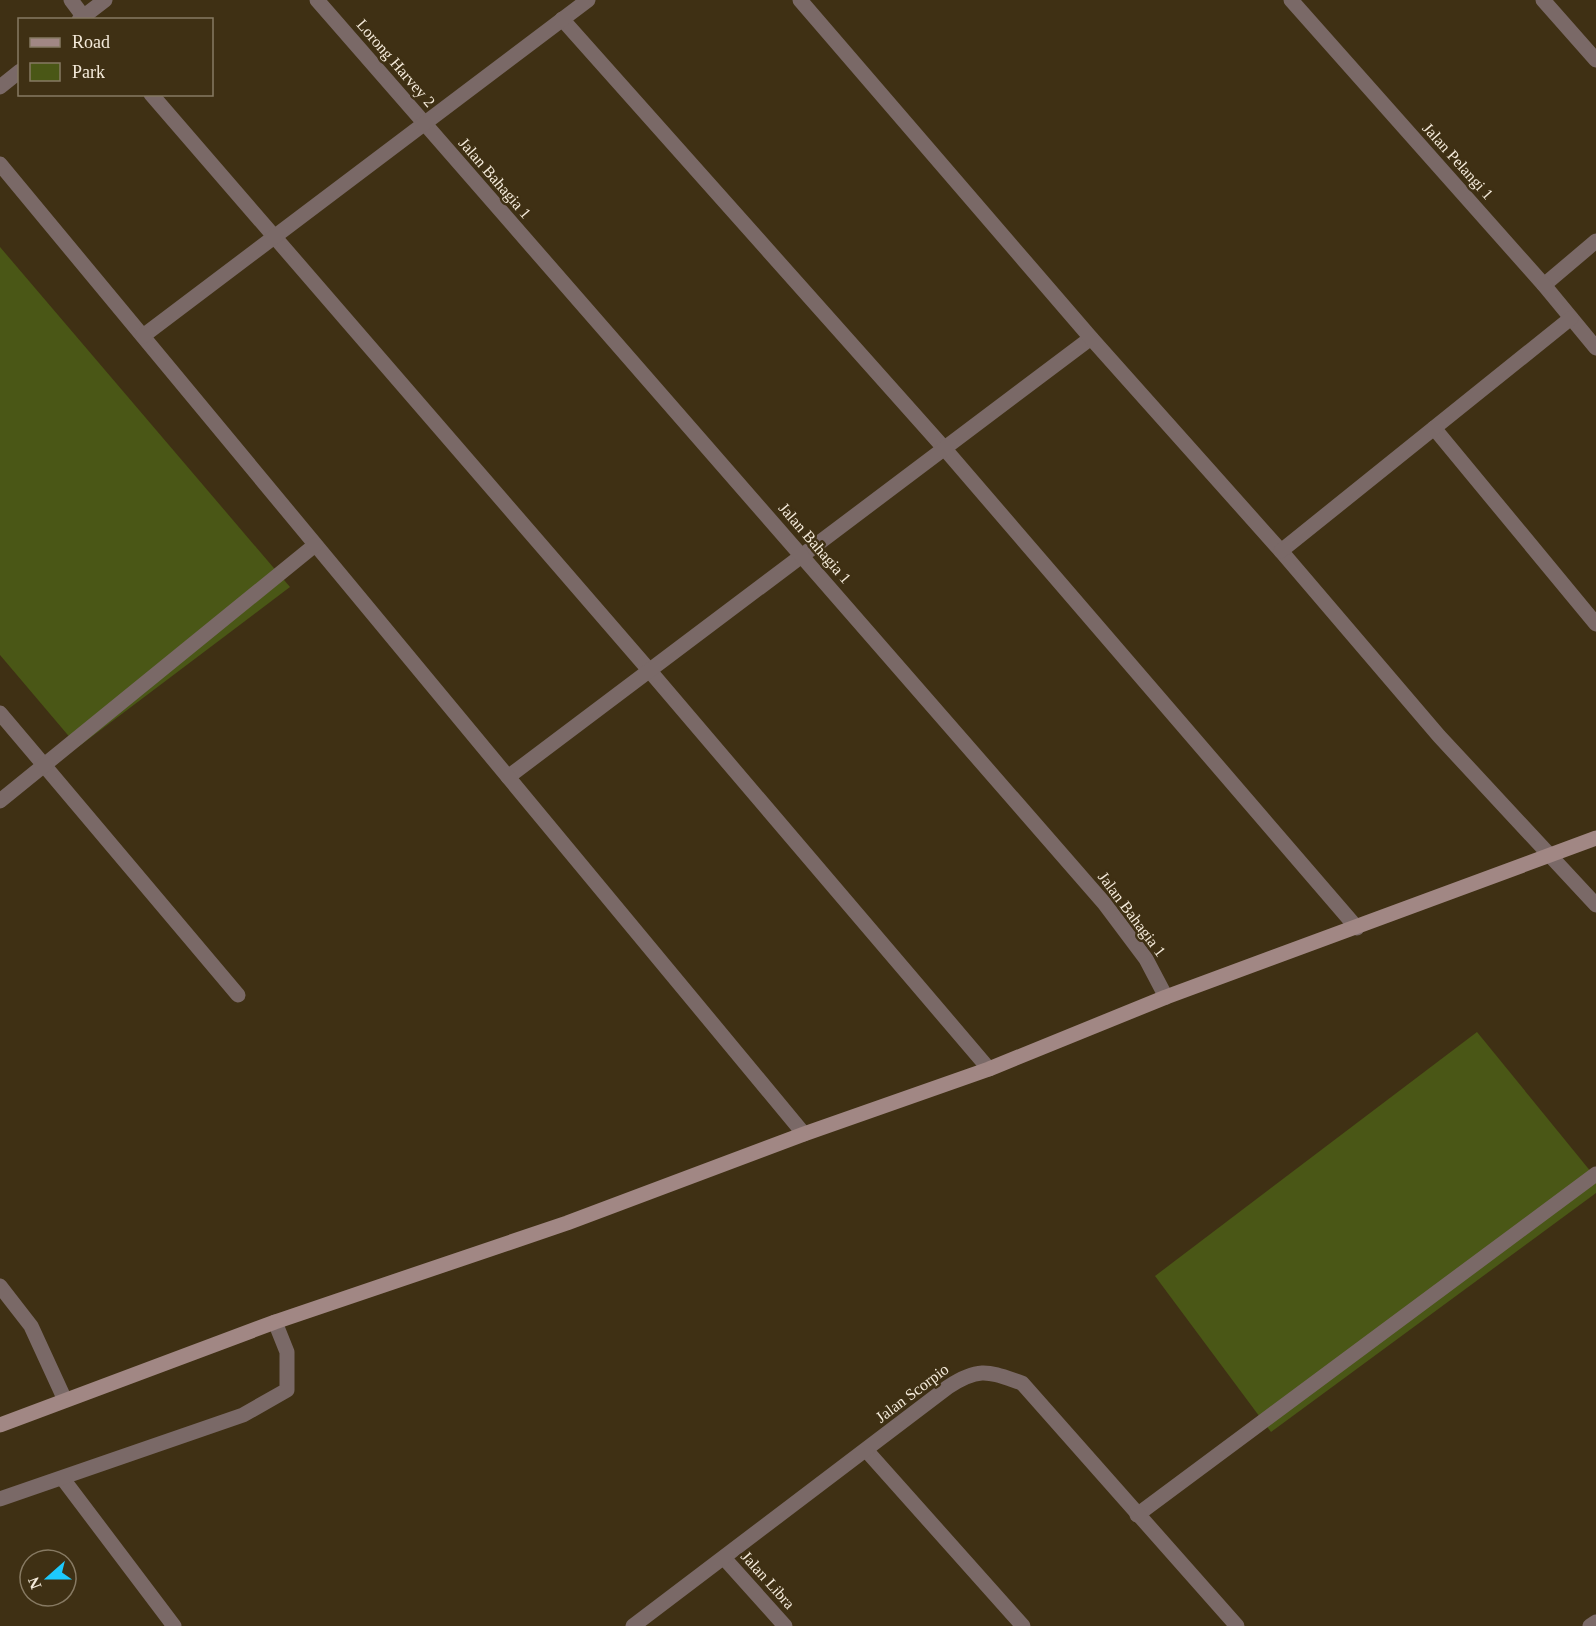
<svg xmlns="http://www.w3.org/2000/svg" width="1596" height="1626" viewBox="0 0 1596 1626" font-family="Georgia,serif">
	<style>
		.green { fill: #4a5716 }
		.lines { fill: none; stroke-linecap: round; stroke-linejoin: round }
		.lane { stroke: #7a6967; stroke-width: 15 }
		.street { stroke: #7a6967; stroke-width: 15 }
		.secondary { stroke: #a18784; stroke-width: 15 }
		.labels { text-anchor: middle; dominant-baseline: central; stroke-width: 5; stroke-linejoin: round; paint-order: stroke }
		.street-label { font-size: 16px; fill: #f4eada; stroke: #3f3014 }
	</style>
	<rect width="100%" height="100%" fill="#3f3014"/>
	<g class="green">
		<path d="M0 247 290 587 78 747 0 655Z"/>
		<path d="M1477 1032 1596 1178V1193L1271 1432 1155 1276Z"/>
	</g>
	<g class="lines">
		<g class="lane">
			<path d="M71 0 86 20"/>
			<path d="M1543 0 1596 60"/>
			<path d="M562 19 944 448 1357 928"/>
			<path d="M79 20 105 0"/>
			<path d="M0 87 20 71"/>
			<path d="M151 94 649 670 989 1069"/>
			<path d="M1544 285 1596 241"/>
			<path d="M1434 428 1596 624"/>
			<path d="M508 777 1091 338"/>
			<path d="M866 1450 1023 1626"/>
			<path d="M63 1479 174 1626"/>
			<path d="M0 1499 243 1415 287 1390V1352L275 1322"/>
		</g>
		<g class="street">
			<path d="M317 0 1104 903 1146 959 1166 997"/>
			<path d="M800 0 1091 338 1281 551 1439 736 1596 905"/>
			<path d="M1291 0 1544 285 1596 348"/>
			<path d="M0 164 804 1134"/>
			<path d="M143 336 588 0"/>
			<path d="M1281 551 1571 318"/>
			<path d="M0 713 238 995"/>
			<path d="M0 801 315 545"/>
			<path d="M0 1286 31 1326 65 1400"/>
			<path d="M1137 1515 1596 1174"/>
			<path d="M724 1558 785 1626"/>
			<path d="M633 1626 948 1387C980 1366 989 1372 1022 1383L1237 1626"/>
			<path d="M1590 1626 1596 1622"/>
		</g>
		<path class="secondary" d="M0 1425 275 1322 567 1223 804 1134 989 1069 1166 997 1596 838"/>
	</g>
	<g class="labels">
		<g class="street-label">
			<text transform="translate(396 63) rotate(49)">Lorong Harvey 2</text>
			<text transform="translate(1458 161) rotate(48)">Jalan Pelangi 1</text>
			<text transform="translate(495 178) rotate(49)">Jalan Bahagia 1</text>
			<text transform="translate(815 543) rotate(49)">Jalan Bahagia 1</text>
			<text transform="translate(1132 914) rotate(53)">Jalan Bahagia 1</text>
			<text transform="translate(912 1393) rotate(-37)">Jalan Scorpio</text>
			<text transform="translate(768 1580) rotate(48)">Jalan Libra</text>
		</g>
	</g>
	<rect x="18" y="18" width="195" height="78" fill="#3f3014" stroke="#877a63" stroke-width="1.5"/>
	<rect x="30" y="38" width="30" height="9" fill="#a18784" stroke="#877a63" stroke-width="1.5"/>
	<text x="72" y="48" font-size="18" fill="#f4eada">Road</text>
	<rect x="30" y="63" width="30" height="18" fill="#4a5716" stroke="#877a63" stroke-width="1.5"/>
	<text x="72" y="78" font-size="18" fill="#f4eada">Park</text>
	<g transform="translate(48 1578) rotate(249)"><circle r="28" fill="#3f3014" stroke="#877a63" stroke-width="1.5"/>
	<path d="M0-4.5L10 22L0 15L-10 22Z" fill="#1dc9fc"/>
	<text y="-9" font-size="16" font-weight="bold" text-anchor="middle" fill="#f4eada">N</text>
	</g>
</svg>
